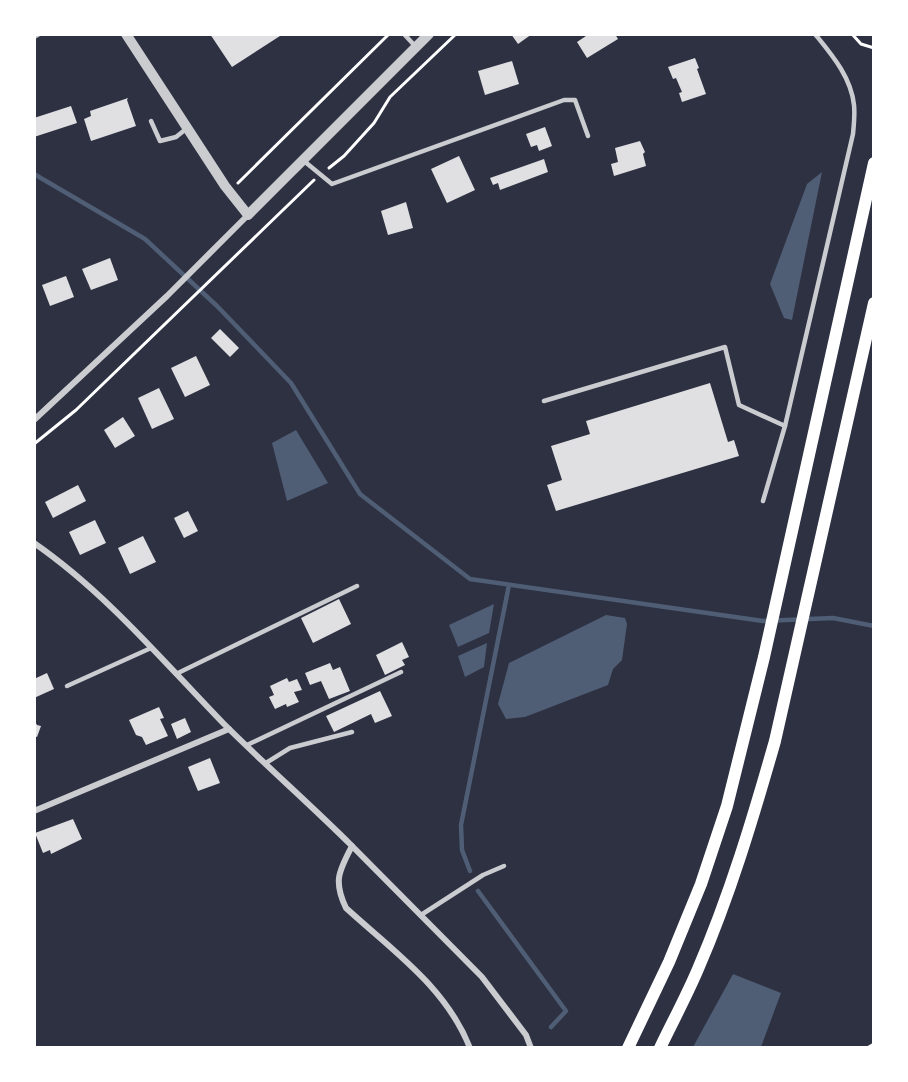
<svg xmlns="http://www.w3.org/2000/svg" width="908" height="1082" viewBox="0 0 908 1082" font-family="'Public Sans',sans-serif">
	<style>
		.water { fill: #4f5d75 }
		.lines { fill: none; stroke-linecap: round; stroke-linejoin: round }
		.stream { stroke: #4f5d75; stroke-width: 4.5 }
		.building { fill: #e0e0e3 }
		.path { stroke: #fff; stroke-width: 3 }
		.service { stroke: #caccd0; stroke-width: 4.5 }
		.minor { stroke: #caccd0; stroke-width: 6 }
		.tertiary { stroke: #caccd0; stroke-width: 10 }
		.secondary { stroke: #fff; stroke-width: 12 }
	</style>
	<rect width="100%" height="100%" fill="#2d3142"/>
	<g class="water">
		<path d="M822 172 792 320 784 318 770 284 807 184Z"/>
		<path d="M296 430 328 483 287 501 272 443Z"/>
		<path d="M494 604 489 633 458 647 449 625Z"/>
		<path d="M606 615 625 618 627 624 622 660 613 669 608 685 525 717 506 719 498 704 509 663Z"/>
		<path d="M487 643 484 667 465 677 458 656Z"/>
		<path d="M733 974 781 993 761 1047H693Z"/>
	</g>
	<g class="lines">
		<g class="stream">
			<path d="M34 174 145 239 217 306 291 383 360 494 470 579 763 621 833 618 874 626"/>
			<path d="M470 871 462 850 461 825 509 585"/>
			<path d="M478 891 566 1011 551 1027"/>
		</g>
	</g>
	<g class="building">
		<path d="M210 34H283L232 67Z"/>
		<path d="M511 34H532L518 44Z"/>
		<path d="M589 34H615L618 39 587 58 577 42Z"/>
		<path d="M695 58 699 68 697 69 706 94 682 102 679 93 682 92 676 78 673 79 668 67Z"/>
		<path d="M512 61 519 84 485 95 478 71Z"/>
		<path d="M128 98 127 100 136 126 91 141 84 119 91 116 90 111Z"/>
		<path d="M71 106 77 123 34 137V118Z"/>
		<path d="M545 127 552 146 539 151 537 145 531 147 526 134Z"/>
		<path d="M640 141 645 152 643 154 646 166 614 176 611 164 618 162 615 148Z"/>
		<path d="M459 156 475 190 447 203 431 169Z"/>
		<path d="M544 159 548 172 500 190 498 183 493 185 490 178Z"/>
		<path d="M406 202 413 228 388 235 381 211Z"/>
		<path d="M110 258 118 280 91 290 82 269Z"/>
		<path d="M66 276 74 297 50 306 42 285Z"/>
		<path d="M220 329 239 348 230 357 211 338Z"/>
		<path d="M196 356 210 385 185 397 171 368Z"/>
		<path d="M710 383 728 442 734 440 739 456 556 511 547 485 562 480 551 446 590 434 586 421Z"/>
		<path d="M159 388 174 419 152 429 138 398Z"/>
		<path d="M123 417 135 436 115 448 104 430Z"/>
		<path d="M78 485 86 501 53 518 45 502Z"/>
		<path d="M188 511 198 531 184 538 174 518Z"/>
		<path d="M95 520 106 543 80 555 69 532Z"/>
		<path d="M143 536 156 562 130 574 118 548Z"/>
		<path d="M339 599 351 624 313 643 301 618Z"/>
		<path d="M402 642 409 657 402 660 405 665 385 675 376 655Z"/>
		<path d="M330 663 333 670 340 667 350 691 329 699 321 681 310 685 305 673Z"/>
		<path d="M47 673 54 689 34 698V679Z"/>
		<path d="M287 678 289 682 297 679 302 690 294 692 299 702 287 707 286 704 275 709 269 697 274 695 270 686Z"/>
		<path d="M380 691 392 716 375 723 371 714 334 732 326 716Z"/>
		<path d="M159 707 164 718 160 719 168 736 146 745 142 737 136 735 129 720Z"/>
		<path d="M185 718 191 732 177 739 171 724Z"/>
		<path d="M34 720 37 725 41 726 37 737 34 736Z"/>
		<path d="M210 758 220 783 198 791 188 767Z"/>
		<path d="M73 819 82 839 51 854 50 850 43 853 35 833Z"/>
	</g>
	<g class="lines">
		<g class="path">
			<path d="M852 34 861 44 874 48"/>
			<path d="M329 168 344 156 374 123 390 97 456 34"/>
			<path d="M238 183 389 34"/>
			<path d="M34 444 76 410 314 180"/>
			<path d="M867 1048 874 1044"/>
		</g>
		<g class="service">
			<path d="M404 34 416 47"/>
			<path d="M34 37 39 34"/>
			<path d="M151 121 160 141 176 137 186 129"/>
			<path d="M304 161 332 184 564 100H575L588 136"/>
			<path d="M544 401 725 347 739 405 785 426"/>
			<path d="M763 501 785 426 853 134C854 124 855 114 854 105 851 77 832 55 815 34"/>
			<path d="M176 674 357 586"/>
			<path d="M67 686 151 648"/>
			<path d="M247 745 401 672"/>
			<path d="M266 763 290 748 352 732"/>
			<path d="M421 915 483 875 504 866"/>
		</g>
		<g class="minor">
			<path d="M34 420 167 296 248 215"/>
			<path d="M34 543C105 592 163 661 223 723 265 765 310 804 352 846 339 871 333 881 346 908 393 951 446 987 470 1048"/>
			<path d="M34 811 229 729"/>
			<path d="M352 846 482 977 526 1035 531 1048"/>
		</g>
		<path class="tertiary" d="M126 34 225 186 248 215 429 34"/>
		<g class="secondary">
			<path d="M628 1048 669 962 701 884 727 806 764 657 874 163"/>
			<path d="M660 1048C673 1021 687 995 698 969 730 895 753 818 775 741L874 303"/>
		</g>
	</g>
	<rect width="908" height="1082" fill="none" stroke="#ffffff" stroke-width="72"/>
</svg>
